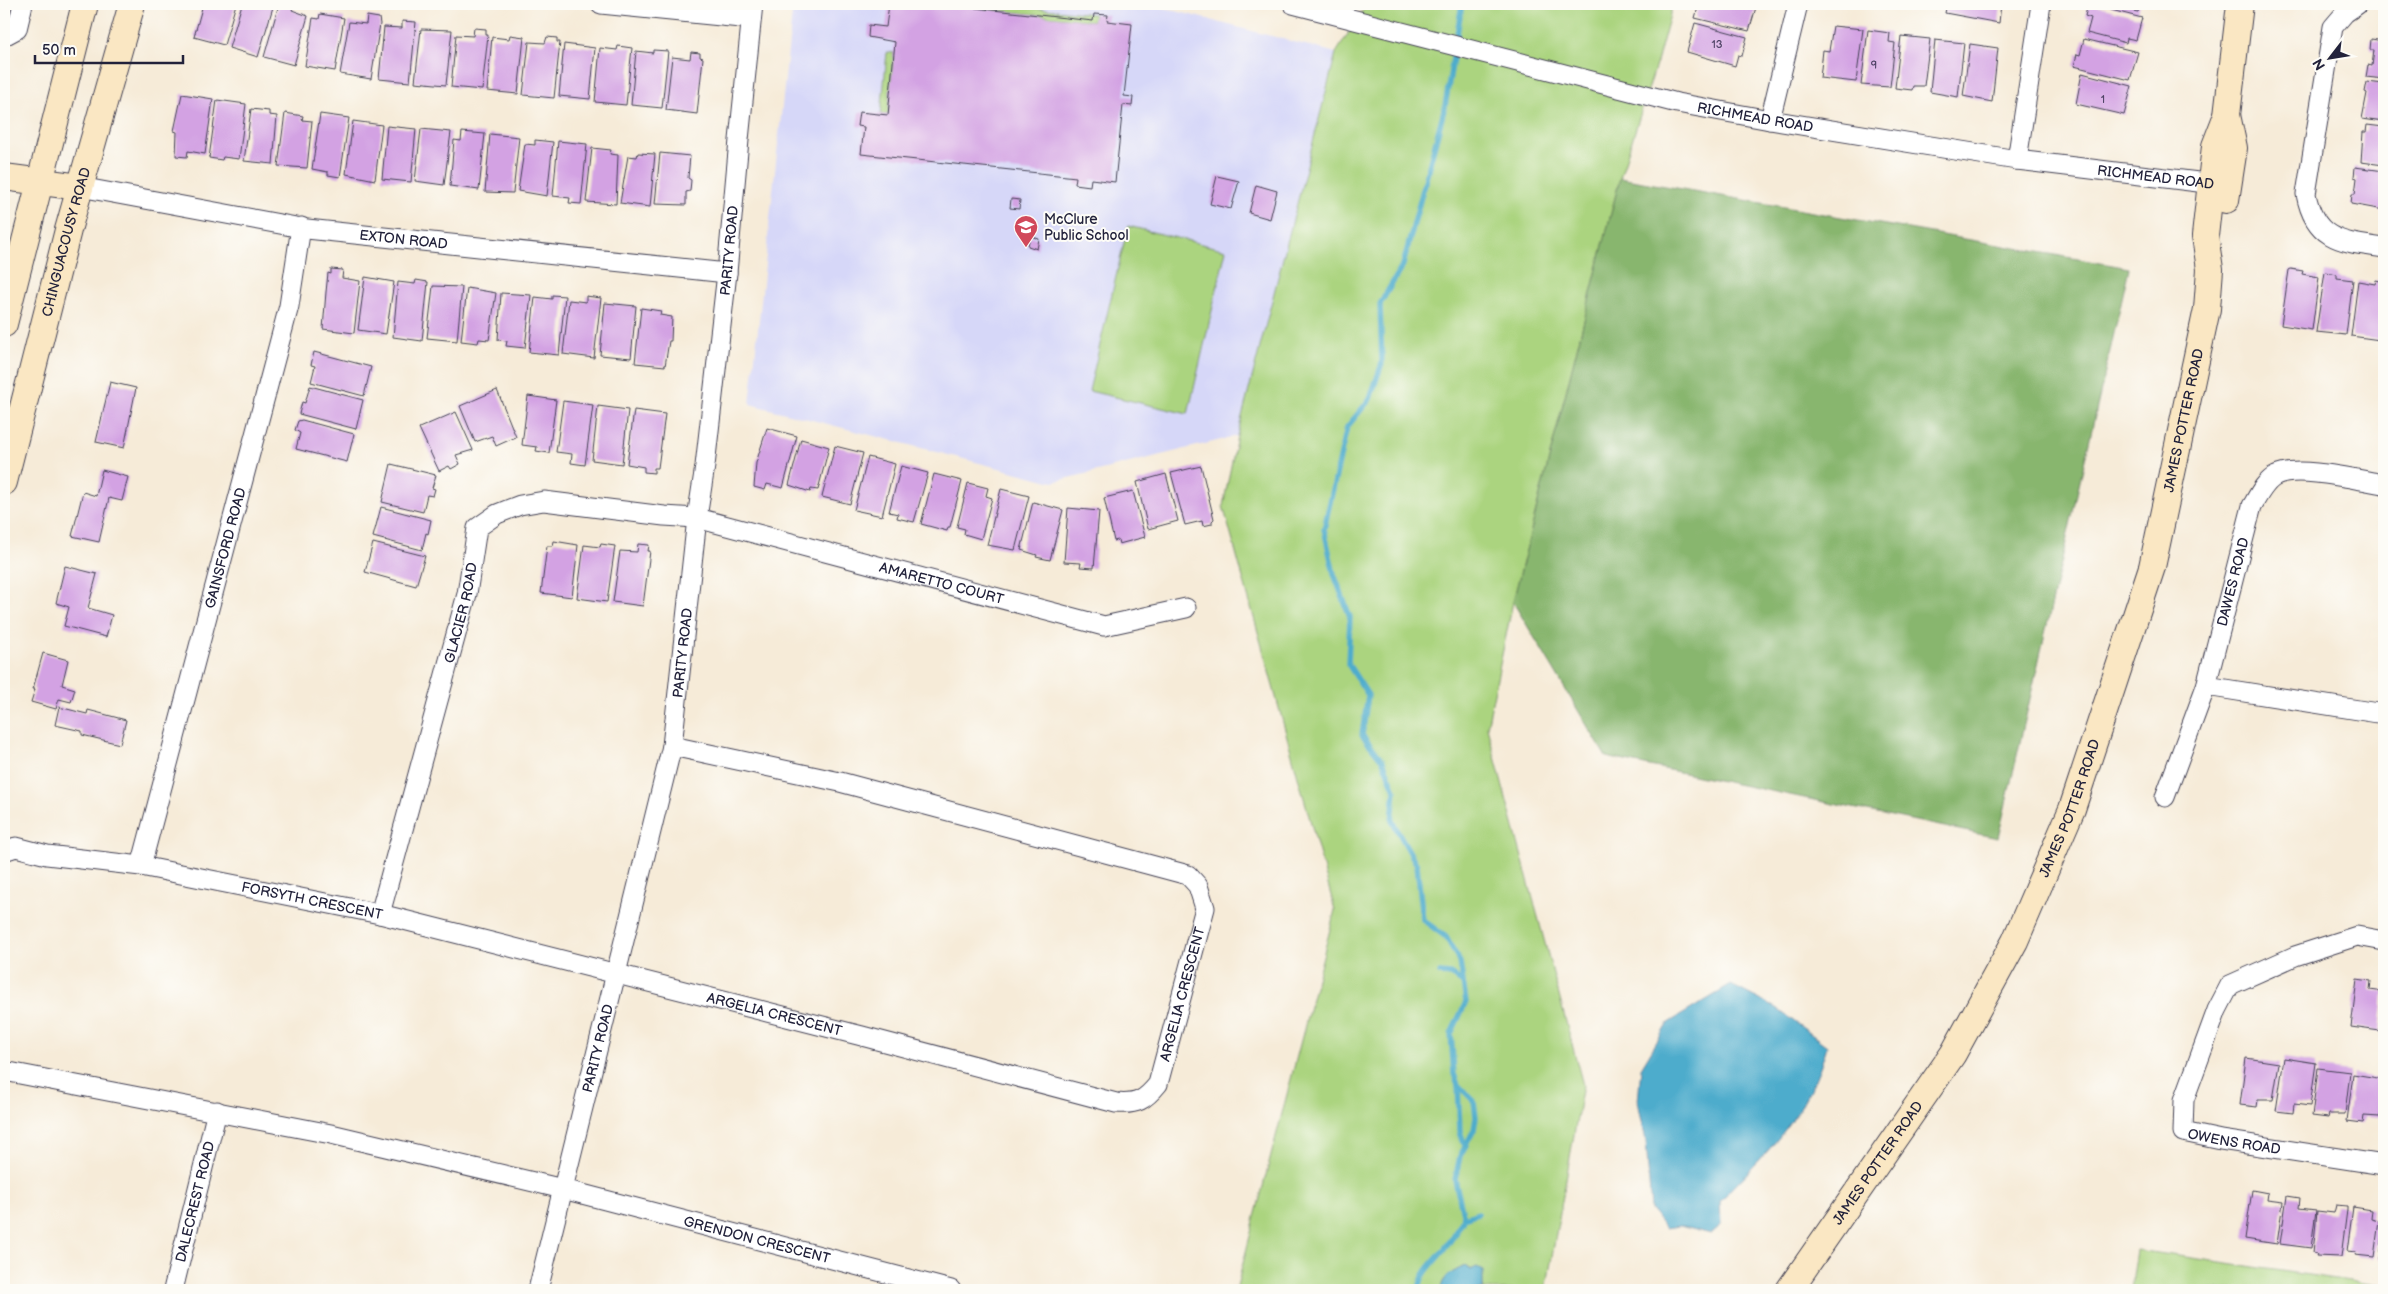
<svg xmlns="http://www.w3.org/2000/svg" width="2388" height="1294" viewBox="0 0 2388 1294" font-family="'Balsamiq Sans',sans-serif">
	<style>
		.built { fill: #d6d7f8 }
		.green { fill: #abd47f; stroke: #667b5d }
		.forest { fill: #88b66e; stroke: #556c54 }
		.water { fill: #4eaccc; stroke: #386784 }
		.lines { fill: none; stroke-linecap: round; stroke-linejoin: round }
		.stream { stroke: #4eaccc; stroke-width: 5.5 }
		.building { fill: #d3a2e3 }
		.street-casing { stroke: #424053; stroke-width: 21 }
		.secondary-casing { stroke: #424053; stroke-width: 28 }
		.street { stroke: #fff; stroke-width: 19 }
		.secondary { stroke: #fae7c3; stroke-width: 26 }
		.labels { text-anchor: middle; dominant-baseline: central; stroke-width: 4; stroke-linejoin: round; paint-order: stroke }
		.number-label { font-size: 11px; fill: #4e4265 }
		.street-label { font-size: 14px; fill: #22223b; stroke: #fdfcf7 }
		.poi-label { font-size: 14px; fill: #22223b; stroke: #fdfcf7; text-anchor: start }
	</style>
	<rect width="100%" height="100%" fill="#fdfcf7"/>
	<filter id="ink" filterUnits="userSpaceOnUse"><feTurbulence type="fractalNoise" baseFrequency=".02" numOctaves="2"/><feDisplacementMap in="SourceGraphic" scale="10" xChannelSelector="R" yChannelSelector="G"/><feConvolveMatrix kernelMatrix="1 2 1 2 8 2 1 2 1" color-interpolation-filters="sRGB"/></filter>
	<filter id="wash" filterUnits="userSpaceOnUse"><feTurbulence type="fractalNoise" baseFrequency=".0096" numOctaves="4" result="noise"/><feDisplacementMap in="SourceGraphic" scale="20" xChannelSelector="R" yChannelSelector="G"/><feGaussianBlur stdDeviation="1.12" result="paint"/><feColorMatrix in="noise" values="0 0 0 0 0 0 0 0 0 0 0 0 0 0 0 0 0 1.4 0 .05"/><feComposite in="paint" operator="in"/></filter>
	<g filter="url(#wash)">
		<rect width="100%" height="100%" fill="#f6ebd8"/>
		<path class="built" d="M793 4H1149L1336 53 1237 436 1053 482 750 404Z"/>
		<g class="green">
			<path d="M976 4H997L1094 14 1093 21 975 8Z"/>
			<path d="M1367 4H1673L1657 62 1620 178 1513 602 1487 727 1583 1085 1546 1290H1483L1484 1288 1471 1270 1465 1266C1454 1272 1442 1276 1441 1290H1236L1335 910 1223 506 1237 436 1336 53Z"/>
			<path d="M887 52 894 53 888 115H881Z"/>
			<path d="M1128 226 1226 250 1188 414 1089 391Z"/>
			<path d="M2137 1250 2384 1286V1290H2131Z"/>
		</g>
		<path class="forest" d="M1620 178 2129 268 1998 838 1606 757 1513 602Z"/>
		<g class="water">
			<path d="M1731 985 1776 1008 1827 1046C1808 1114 1768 1152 1720 1201L1721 1225 1711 1234 1680 1226 1665 1228 1651 1210 1646 1141 1638 1101 1641 1068 1668 1023Z"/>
			<path d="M1465 1266 1470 1270 1477 1267 1483 1270V1290H1441C1442 1276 1453 1272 1465 1266Z"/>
		</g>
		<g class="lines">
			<g class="stream">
				<path d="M1440 973 1450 974 1463 983"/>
				<path d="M1458 1085 1460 1131 1465 1146"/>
				<path d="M1464 1218 1478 1213"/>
				<path d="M1419 1290C1421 1273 1432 1265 1443 1251 1451 1241 1457 1230 1464 1218L1455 1180 1460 1156 1474 1130 1476 1117 1474 1101 1458 1085 1454 1074 1451 1034 1466 1002 1460 962 1446 937 1423 920 1417 865 1392 821 1395 790 1383 761 1362 735 1368 695 1348 664 1350 617 1334 574 1324 529 1347 427 1370 399 1382 363 1380 304 1403 265 1445 106 1462 4"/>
			</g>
		</g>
		<g id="blocks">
			<g class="building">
				<path d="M203 4H236L224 45 194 37Z"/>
				<path d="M242 4H264L273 7 258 57 229 48Z"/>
				<path d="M279 4H294L292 10 308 16 294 65 264 57Z"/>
				<path d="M889 4H976L975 8 1093 21 1094 14 1108 15 1107 21 1132 24 1124 96 1133 97 1132 106 1123 105 1115 182 1091 179 1090 186 1075 184 1076 177 861 154 864 127 857 126 859 112 888 115 895 42 868 37 869 25 886 27Z"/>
				<path d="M1699 4H1757L1749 31 1695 18Z"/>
				<path d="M1947 4H2001L1999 23 1945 13Z"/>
				<path d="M2088 4 2142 18 2136 40 2127 38 2126 43 2087 33 2091 18 2085 16Z"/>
				<path d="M2102 4H2140L2138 12Z"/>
				<path d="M320 14 344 18 335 71 305 66 313 18 319 19Z"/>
				<path d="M367 16 379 18 380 24 371 79 340 74 349 22 366 24Z"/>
				<path d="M402 21 416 22 410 82 379 79 384 27 402 28Z"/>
				<path d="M1695 23 1747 37 1742 56 1738 55 1735 66 1687 52Z"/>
				<path d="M1833 26 1863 29 1856 82 1820 78 1823 50 1829 51Z"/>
				<path d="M474 28 486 29V35H488L482 90 451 87 456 35 473 36Z"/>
				<path d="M421 29 452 30 446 85 415 82Z"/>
				<path d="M1868 30 1890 33 1889 42 1895 43 1890 87 1861 85Z"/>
				<path d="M510 35 524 37 518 94 487 91 492 37 509 39Z"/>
				<path d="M1901 36 1930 39 1924 86H1913L1912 90 1895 88Z"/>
				<path d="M547 37 557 38V42H560L554 98 523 95 529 42 545 43Z"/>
				<path d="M2084 39 2138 52 2130 80 2074 66 2077 54 2080 55Z"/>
				<path d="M2371 39 2384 41V79L2366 77 2368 65 2372 66 2374 50H2370Z"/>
				<path d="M1935 40 1964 43 1958 97 1930 92Z"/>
				<path d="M564 44 595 48 590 99 559 96Z"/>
				<path d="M1970 44 1998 48 1992 102 1963 96Z"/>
				<path d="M618 46 632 48 626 105 595 102 600 48 617 50Z"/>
				<path d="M653 50 668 51 662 108 631 105 636 51 653 53Z"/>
				<path d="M691 52 700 53V57L703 58 697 114 666 110 672 57 690 59Z"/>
				<path d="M2082 73 2132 86 2124 115 2076 104Z"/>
				<path d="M2367 82 2384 84V122L2362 119 2367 93 2365 92Z"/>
				<path d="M182 94 213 99 205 154 188 151 187 157 176 156 177 132 174 131Z"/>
				<path d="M217 100 246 104 239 159 223 157 222 160 209 158Z"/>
				<path d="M251 109 269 111V115L277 116 273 164 244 161Z"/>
				<path d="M285 113 303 116 302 120 312 121 307 168 278 166Z"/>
				<path d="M320 114 349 118 340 177 328 175V172L312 169Z"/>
				<path d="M353 121 382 125 375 180 346 174Z"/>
				<path d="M2367 125 2384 127V165L2361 162 2363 132H2366Z"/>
				<path d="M387 126 416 129 411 182 382 179Z"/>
				<path d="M421 129 451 132 444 185 415 181Z"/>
				<path d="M462 132 485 134 479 190 450 186 454 140 461 141Z"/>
				<path d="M490 134 519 137 513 193 485 192Z"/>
				<path d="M535 140 553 142 547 196 518 191 525 144 535 145Z"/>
				<path d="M558 141 587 144 581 204 569 203 570 198 553 196Z"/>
				<path d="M592 148 611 150 610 154 618 155 616 204 586 202Z"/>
				<path d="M638 153 655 154 650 207 620 203 628 156 637 157Z"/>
				<path d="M660 153 690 156 688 178 691 180 690 191 686 192V205L655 204Z"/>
				<path d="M2355 167 2384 171V210L2351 204 2352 194H2355L2357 178 2354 177Z"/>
				<path d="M1217 176 1239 181 1231 209 1210 204Z"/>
				<path d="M1256 185 1277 191 1270 219 1249 213Z"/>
				<path d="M1011 199 1020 200 1019 209 1010 208Z"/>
				<path d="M1030 236 1039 239 1037 249 1028 246Z"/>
				<path d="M331 269 343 270 342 278 360 281 354 333 323 329 326 292 328 273 331 274Z"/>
				<path d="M2291 269 2303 271 2302 274 2319 277 2312 330 2281 325 2289 270Z"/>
				<path d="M2325 272 2337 274V278L2353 280 2346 335 2316 332Z"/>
				<path d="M365 277 394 282 386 334 358 330Z"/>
				<path d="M416 280 428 282 422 341 393 337 398 282 415 284Z"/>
				<path d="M2376 280 2384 282V308L2380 340 2351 336 2358 281 2375 284Z"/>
				<path d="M433 286 462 287 457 341 427 338Z"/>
				<path d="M467 288 496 293 489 340 479 339 478 343 461 341Z"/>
				<path d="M501 293 531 295 525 348 506 346 507 341 498 340Z"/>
				<path d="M552 295 565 296 559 355 529 352 535 297 552 299Z"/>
				<path d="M586 296 601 298 594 358 563 354 569 300 586 302Z"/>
				<path d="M605 303 636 306 631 358 600 355Z"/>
				<path d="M641 308 661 311 660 315 672 317 671 341H669L665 366 635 363Z"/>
				<path d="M314 352 371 367 364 396 311 382 315 366 311 365Z"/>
				<path d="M110 382 136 388 124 448 96 442Z"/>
				<path d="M310 386 363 400 356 429 299 414 302 402 305 403Z"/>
				<path d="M497 390 516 437 496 446 492 436 475 442 460 406Z"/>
				<path d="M528 396 556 400 549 453 536 451 537 447 522 445Z"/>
				<path d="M563 401 593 405 585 465 571 463 572 454 556 452Z"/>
				<path d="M598 406 628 410 622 464 592 460Z"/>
				<path d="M634 410 665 414 658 468H654V473L644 472V467L627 464Z"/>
				<path d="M456 412 473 450 456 455 460 464 451 469 449 466 439 471 419 428Z"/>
				<path d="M302 420 354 434 347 462 296 449 300 433 295 430 298 421Z"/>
				<path d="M767 428 797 436 783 488 767 484 765 490 754 487 756 463Z"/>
				<path d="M801 439 829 447 818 490 811 489 810 492 789 485Z"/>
				<path d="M835 446 863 453 850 504 822 497Z"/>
				<path d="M868 457 895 464 882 516 854 510Z"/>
				<path d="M391 464 436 475 432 488 435 489 433 496 427 495 423 512 382 502Z"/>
				<path d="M901 466 928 473 914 522 897 518 898 514 889 512Z"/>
				<path d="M1201 466 1214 519 1212 521V524L1203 526 1202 521 1185 525 1171 473Z"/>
				<path d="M102 470 128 477 122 501 109 498 99 542 72 536 83 492 96 496Z"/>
				<path d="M934 474 962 481 950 527H948L947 531 921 524Z"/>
				<path d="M1166 474 1178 521 1148 529 1137 482Z"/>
				<path d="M968 483 988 488 986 496 992 498 981 539 964 534 965 529 957 527Z"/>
				<path d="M1001 489 1029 496 1015 550 987 545Z"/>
				<path d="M1133 491 1145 537 1119 544 1118 540 1114 541 1104 498Z"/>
				<path d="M1033 502 1063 510 1050 560 1036 557 1037 555 1021 550Z"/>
				<path d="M381 507 431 520 428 534 426 533 422 550 373 537Z"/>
				<path d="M1068 508 1099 511 1094 568 1080 567 1081 563 1064 562Z"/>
				<path d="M554 541 578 545 572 597 541 593 547 546H553Z"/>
				<path d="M373 543 425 556 416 586 365 572Z"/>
				<path d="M601 544 615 546 607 602 577 598 584 545 600 547Z"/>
				<path d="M638 544 649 545 648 551H650L643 606 613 602 620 551 637 552Z"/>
				<path d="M65 566 97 574 88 608 112 615 106 637 64 626 69 607 56 603Z"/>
				<path d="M43 653 68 660 62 685 75 689 71 702 59 699 56 709 31 702 35 689H33Z"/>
				<path d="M59 707 87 714 88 710 126 720 120 744 82 735V731L55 725Z"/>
				<path d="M2357 979 2371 981 2370 990 2384 992 2380 1031 2351 1027Z"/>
				<path d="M2246 1058 2279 1063 2273 1100H2258L2257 1107 2240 1105Z"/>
				<path d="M2284 1058 2316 1063 2310 1106 2294 1104 2293 1113 2276 1111Z"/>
				<path d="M2318 1068 2350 1072 2345 1114H2329L2328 1118 2312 1116Z"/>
				<path d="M2353 1074 2384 1079 2380 1117 2364 1116 2363 1123 2347 1121Z"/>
				<path d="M2252 1190 2268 1193 2267 1200 2283 1202 2277 1244 2245 1239Z"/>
				<path d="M2287 1196 2300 1198 2299 1208 2316 1210 2311 1248 2280 1244Z"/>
				<path d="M2336 1205 2347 1206V1210L2341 1257 2316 1256 2317 1254 2313 1253 2317 1211 2334 1213Z"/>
				<path d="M2353 1207 2372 1210 2371 1219 2379 1221 2374 1257 2355 1255 2356 1252 2347 1251Z"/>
				<path d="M2383 1234H2384V1259H2380Z"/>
			</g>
		</g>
	</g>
	<g filter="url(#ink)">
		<use href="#blocks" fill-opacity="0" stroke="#424053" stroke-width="1"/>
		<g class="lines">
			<g class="street-casing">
				<g id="street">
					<path d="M601 4 751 19"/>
					<path id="s1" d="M1293 4 1677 103 1770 120 2017 160 2223 185"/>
					<path d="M2358 4 2345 13 2333 27 2306 194C2315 242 2344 242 2384 248"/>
					<path d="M4 36 17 29 23 4"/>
					<path d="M1770 120 1798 4"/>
					<path d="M2017 160 2041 4"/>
					<path id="s2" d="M80 187 307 229 727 273"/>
					<path d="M2206 686 2384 714"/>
					<path id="s3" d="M2165 797 2206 686 2252 506C2258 496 2265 481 2276 476 2298 465 2358 480 2384 484"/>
					<path id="s4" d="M4 851 16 847 47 855 141 866 380 914 862 1036 1116 1103C1137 1105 1145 1100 1158 1084L1205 908 1198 886 1188 875 840 782 672 746"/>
					<path id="s5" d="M141 866 289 306 301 227"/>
					<path id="s6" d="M380 914 467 594 477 528 497 514 520 505 544 501 664 516 697 518 1104 626 1186 608"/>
					<path id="s7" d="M2384 941 2357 936 2295 956 2230 985 2217 1010 2184 1100 2183 1132 2221 1140 2384 1165"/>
					<path id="s8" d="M4 1071 331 1134 563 1189 951 1290"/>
					<path id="s9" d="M173 1290 217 1111"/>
					<path id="s10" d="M538 1290 672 746 697 518 705 466 727 273 739 140 753 4"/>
				</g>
			</g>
			<g class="secondary-casing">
				<g id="secondary">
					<path d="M4 177 80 187"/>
					<path d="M2226 200 2234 148 2227 115"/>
					<path d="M4 324 85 4"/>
					<path id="s11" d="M4 482 68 230 132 4"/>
					<path id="s12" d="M1789 1290 1953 1054 2015 941 2072 809 2152 567 2207 309 2210 269 2205 236 2215 146 2227 115 2240 4"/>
				</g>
			</g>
			<use href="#street" class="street"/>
			<use href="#secondary" class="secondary"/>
		</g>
	</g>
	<defs>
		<g id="school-pin" transform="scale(1.25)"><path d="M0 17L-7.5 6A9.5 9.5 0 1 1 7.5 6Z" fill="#d1495b" stroke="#fdfcf7"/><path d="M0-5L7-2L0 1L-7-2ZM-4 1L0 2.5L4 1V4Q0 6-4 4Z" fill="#fff"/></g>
	</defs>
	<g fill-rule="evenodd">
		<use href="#school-pin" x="1026" y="227"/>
	</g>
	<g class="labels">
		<g class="number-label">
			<text x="1717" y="44">13</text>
			<text x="1874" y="65">9</text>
			<text x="2103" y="99">1</text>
		</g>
		<g class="street-label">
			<text stroke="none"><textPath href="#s1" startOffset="476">RICHMEAD ROAD</textPath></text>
			<text stroke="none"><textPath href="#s1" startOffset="881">RICHMEAD ROAD</textPath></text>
			<text stroke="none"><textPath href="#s2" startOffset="328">EXTON ROAD</textPath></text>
			<text stroke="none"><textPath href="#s11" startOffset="248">CHINGUACOUSY ROAD</textPath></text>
			<text stroke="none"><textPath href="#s10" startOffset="1059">PARITY ROAD</textPath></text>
			<text stroke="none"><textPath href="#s12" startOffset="965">JAMES POTTER ROAD</textPath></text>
			<text stroke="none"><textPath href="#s5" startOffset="329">GAINSFORD ROAD</textPath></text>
			<text stroke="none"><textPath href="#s3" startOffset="226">DAWES ROAD</textPath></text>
			<text stroke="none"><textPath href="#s6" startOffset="879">AMARETTO COURT</textPath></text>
			<text stroke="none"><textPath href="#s6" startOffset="312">GLACIER ROAD</textPath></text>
			<text stroke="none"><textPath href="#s10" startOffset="654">PARITY ROAD</textPath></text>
			<text stroke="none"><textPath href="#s12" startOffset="560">JAMES POTTER ROAD</textPath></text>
			<text stroke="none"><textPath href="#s4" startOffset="314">FORSYTH CRESCENT</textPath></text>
			<text stroke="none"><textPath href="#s4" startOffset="1285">ARGELIA CRESCENT</textPath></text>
			<text stroke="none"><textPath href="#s4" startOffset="790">ARGELIA CRESCENT</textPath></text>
			<text stroke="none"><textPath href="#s10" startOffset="249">PARITY ROAD</textPath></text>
			<text stroke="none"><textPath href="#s7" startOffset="372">OWENS ROAD</textPath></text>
			<text stroke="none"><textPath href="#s12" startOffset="155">JAMES POTTER ROAD</textPath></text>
			<text stroke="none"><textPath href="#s9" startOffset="91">DALECREST ROAD</textPath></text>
			<text stroke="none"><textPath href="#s8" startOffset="772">GRENDON CRESCENT</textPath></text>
		</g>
		<g class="poi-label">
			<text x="1044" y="219">McClure<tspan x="1044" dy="16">Public School</tspan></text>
		</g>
	</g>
	<rect width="2388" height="1294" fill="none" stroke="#fdfcf7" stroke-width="20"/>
	<g transform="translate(2330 58) rotate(239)" stroke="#fdfcf7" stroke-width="4" paint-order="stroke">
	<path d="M0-4L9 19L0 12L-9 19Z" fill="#22223b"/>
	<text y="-8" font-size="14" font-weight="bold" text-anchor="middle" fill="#22223b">N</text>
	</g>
	<path d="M35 55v8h148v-8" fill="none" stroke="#22223b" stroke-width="2.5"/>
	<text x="42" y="55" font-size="15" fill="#22223b" stroke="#fdfcf7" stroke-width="4" paint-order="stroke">50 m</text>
</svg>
